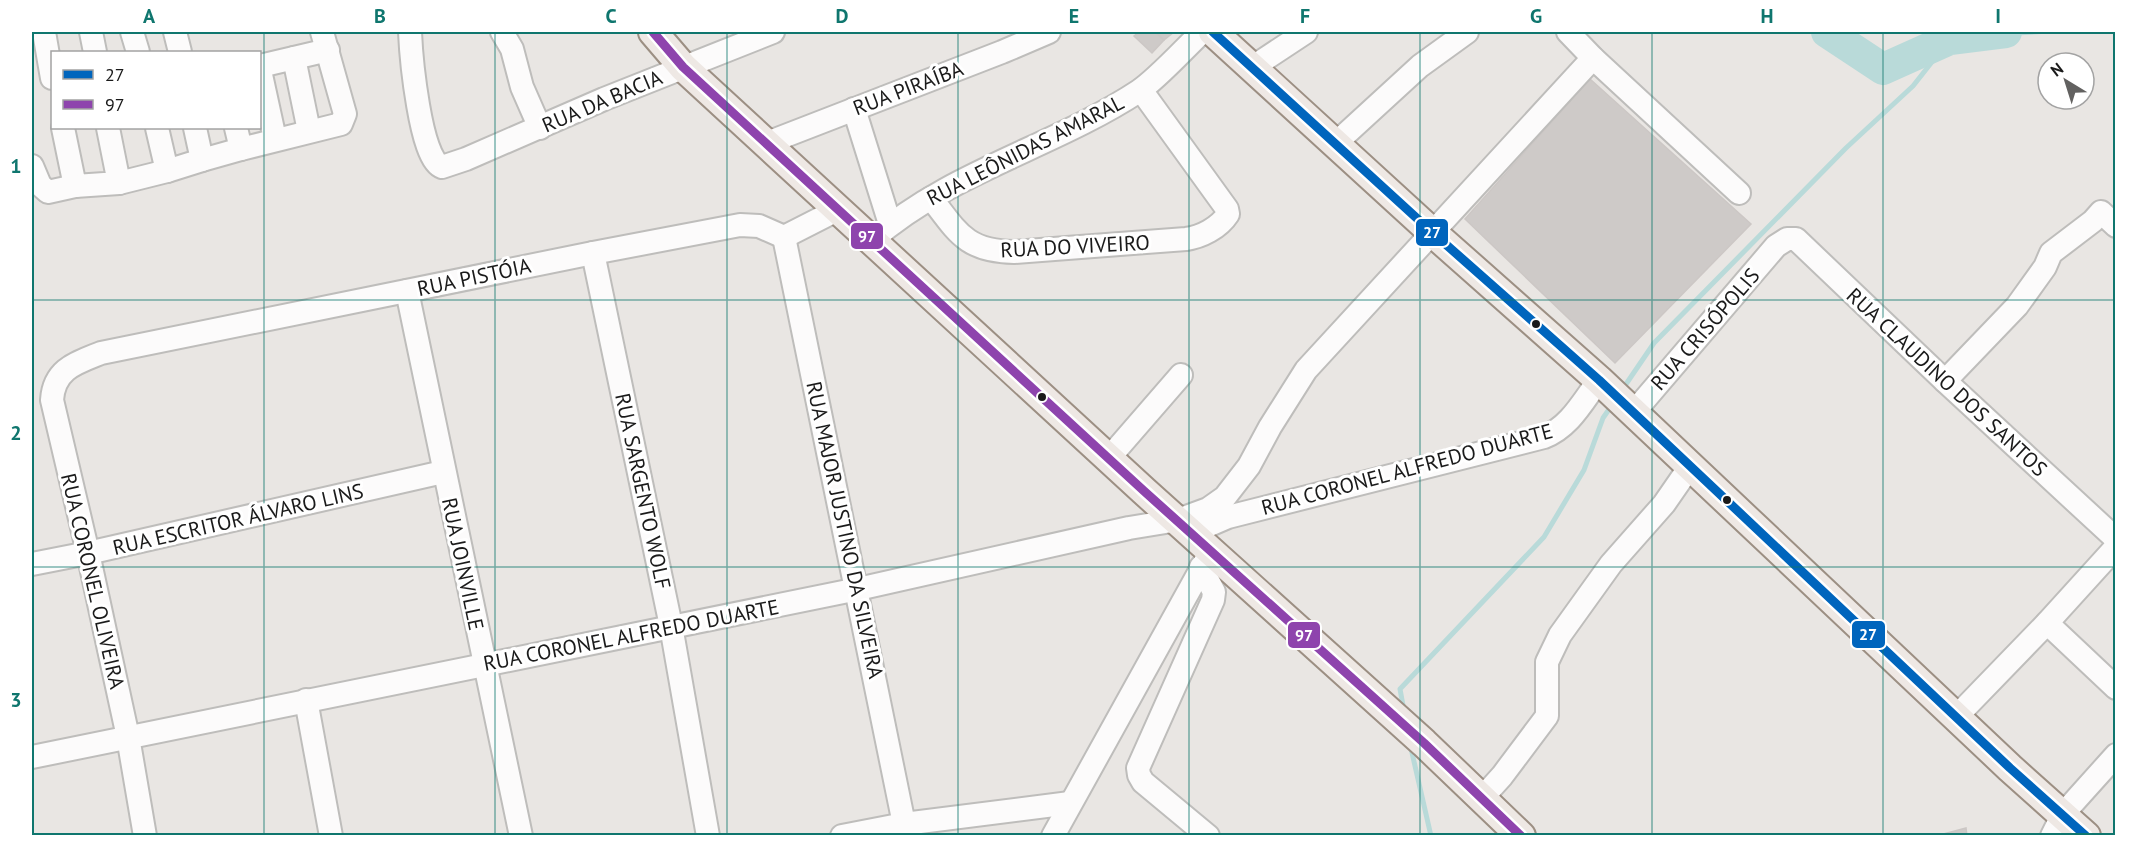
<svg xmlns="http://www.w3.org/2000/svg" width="2147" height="867" viewBox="0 0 2147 867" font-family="'PT Sans',sans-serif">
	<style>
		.water { fill: #b9dad9 }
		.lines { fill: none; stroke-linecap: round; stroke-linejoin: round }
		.stream { stroke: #b9dad9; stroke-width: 5 }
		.river { stroke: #b9dad9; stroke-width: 32 }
		.building { fill: #cecac8; stroke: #ccc7c5; stroke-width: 1.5 }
		.minor-casing { stroke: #bebdbb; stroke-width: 26 }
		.major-casing { stroke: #9c8f83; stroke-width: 32 }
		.minor { stroke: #fcfbfb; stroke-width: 22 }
		.major { stroke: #eee8e4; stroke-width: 28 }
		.bus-1-casing { stroke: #fff; stroke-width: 14 }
		.bus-2-casing { stroke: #fff; stroke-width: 14 }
		.bus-1 { stroke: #0065bd; stroke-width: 9 }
		.bus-2 { stroke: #8e44ad; stroke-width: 9 }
		.grid { fill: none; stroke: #0f766e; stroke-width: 1.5; stroke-opacity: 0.55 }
		.bus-dot { fill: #1a1a1a; stroke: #fff; stroke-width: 2 }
		.labels { text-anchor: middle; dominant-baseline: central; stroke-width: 6; stroke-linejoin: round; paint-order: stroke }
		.street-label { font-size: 21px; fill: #1a1a1a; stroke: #fff }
		.line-badge { stroke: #fff; stroke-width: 2 }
		.badge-label { font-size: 16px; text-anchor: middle; font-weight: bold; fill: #fff }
		.neatline { fill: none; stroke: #0f766e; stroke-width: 2 }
		.grid-label { font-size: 20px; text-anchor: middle; font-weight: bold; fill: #0f766e }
	</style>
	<rect width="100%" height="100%" fill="#e9e6e3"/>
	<path class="water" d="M1976 32H2078L1950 39Z"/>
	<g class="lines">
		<g class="stream">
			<path d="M1622 390 1654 343 1846 148 1913 86 1950 39"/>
			<path d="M1404 711 1400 689 1544 537 1584 470 1603 418 1612 405"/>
			<path d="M1410 744 1431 836"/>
		</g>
		<path class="river" d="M1827 32 1883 69 1950 39 2006 32"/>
	</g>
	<g class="building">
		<path d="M1139 32H1155L1164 40 1152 53 1134 36Z"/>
		<path d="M1156 32H1174L1164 40Z"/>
		<path d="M1590 79 1751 224 1615 363 1465 219Z"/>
		<path d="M1966 828 1967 836H1936Z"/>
	</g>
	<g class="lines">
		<g class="minor-casing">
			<g id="minor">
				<path d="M44 32 52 78"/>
				<path d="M91 32 95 52"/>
				<path d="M132 32 138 52"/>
				<path d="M175 32 180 52"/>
				<path d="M410 32C411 55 420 160 442 167L466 159 604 99 773 32"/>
				<path d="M502 32 512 49 522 87 540 128"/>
				<path d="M1568 32 1593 58 1739 193"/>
				<path d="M294 58 309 131"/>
				<path d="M260 66 328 50"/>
				<path d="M1253 67 1306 32"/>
				<path d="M260 70 275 139"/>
				<path d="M854 109 890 224"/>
				<path d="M63 128 75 186 119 183 108 128"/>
				<path d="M157 128 167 171 202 160 195 128"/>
				<path d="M236 128 241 149 341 124 345 114 322 32"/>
				<path d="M767 143 1002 52 1049 32"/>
				<path d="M1336 143 1420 66 1467 32"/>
				<path d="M202 160 241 149"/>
				<path d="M32 166 40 185 48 192 75 186"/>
				<path d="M119 183 167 171"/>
				<path d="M931 198C958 233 966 251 1014 252L1186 239C1201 237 1219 228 1228 214L1227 209 1141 90"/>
				<path d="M784 237 904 824"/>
				<path d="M784 237 839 209"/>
				<path d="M872 240C949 172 1054 147 1139 91 1158 78 1184 49 1202 32"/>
				<path d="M593 253 671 626 708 836"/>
				<path d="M407 291 521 836"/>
				<path d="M1945 381 2017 306 2045 267 2051 253 2093 221 2101 212 2116 226"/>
				<path d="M1634 412 1776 246 1787 239H1796L1945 381 2116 539"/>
				<path d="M1109 458 1181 375"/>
				<path d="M1191 533 1228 517 1544 437C1570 427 1583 401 1599 380"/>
				<path d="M32 564 88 553 443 472"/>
				<path d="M1201 567 1214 592 1213 600 1138 768 1139 775 1143 782 1208 836"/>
				<path d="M2047 623 2116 688"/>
				<path d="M306 700 331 836"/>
				<path d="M1957 716 2047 623 2116 547"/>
				<path d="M32 757 858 589 1129 528 1178 520 1208 509 1225 497 1249 466 1270 427 1306 370 1593 58"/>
				<path d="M1482 798 1502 776 1547 716V662L1560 635 1611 564 1664 504 1691 465"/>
				<path d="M145 836 128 737 88 553 52 400C54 369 76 363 101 353L593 253 740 225 759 226 784 237"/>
				<path d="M842 836 904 824 1070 803"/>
				<path d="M1053 836 1211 551"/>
				<path d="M2052 836 2063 814 2116 755"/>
			</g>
		</g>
		<g class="major-casing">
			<g id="major">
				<path d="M653 32 683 67 1144 491 1424 743 1521 836"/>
				<path d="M1213 32 1433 233 1599 380 2010 768 2086 836"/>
			</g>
		</g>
		<use href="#minor" class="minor"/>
		<use href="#major" class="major"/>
		<g class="bus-1-casing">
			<path id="bus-1" d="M1213 32 1433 233 1599 380 2010 768 2086 836"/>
		</g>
		<g class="bus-2-casing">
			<path id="bus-2" d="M653 32 683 67 1144 491 1424 743 1521 836"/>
		</g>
		<use href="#bus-1" class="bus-1"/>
		<use href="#bus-2" class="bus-2"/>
	</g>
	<path class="grid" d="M264 32V836M495 32V836M727 32V836M958 32V836M1189 32V836M1420 32V836M1652 32V836M1883 32V836M32 300H2116M32 567H2116"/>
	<g class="bus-dot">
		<circle cx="1536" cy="324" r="5"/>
		<circle cx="1042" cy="397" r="5"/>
		<circle cx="1727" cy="500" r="5"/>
	</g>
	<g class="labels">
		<g class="street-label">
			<text transform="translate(908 88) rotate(-21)">RUA PIRAÍBA</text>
			<text transform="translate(602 101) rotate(-23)">RUA DA BACIA</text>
			<text transform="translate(1025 150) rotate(-27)">RUA LEÔNIDAS AMARAL</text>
			<text transform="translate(1075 246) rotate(-3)">RUA DO VIVEIRO</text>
			<text transform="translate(474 277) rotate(-12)">RUA PISTÓIA</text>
			<text transform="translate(1705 329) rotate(-49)">RUA CRISÓPOLIS</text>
			<text transform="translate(1947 382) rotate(43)">RUA CLAUDINO DOS SANTOS</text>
			<text transform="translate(1407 469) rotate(-15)">RUA CORONEL ALFREDO DUARTE</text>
			<text transform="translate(643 491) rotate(78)">RUA SARGENTO WOLF</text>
			<text transform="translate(238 519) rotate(-13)">RUA ESCRITOR ÁLVARO LINS</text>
			<text transform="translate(845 530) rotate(78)">RUA MAJOR JUSTINO DA SILVEIRA</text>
			<text transform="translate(463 564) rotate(78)">RUA JOINVILLE</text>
			<text transform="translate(93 581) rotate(77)">RUA CORONEL OLIVEIRA</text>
			<text transform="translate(631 635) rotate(-11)">RUA CORONEL ALFREDO DUARTE</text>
		</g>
	</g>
	<g class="line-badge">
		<rect x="1415" y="218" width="34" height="29" rx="6" fill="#0065bd"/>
		<rect x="850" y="222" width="34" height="28" rx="6" fill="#8e44ad"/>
		<rect x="1851" y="620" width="35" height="29" rx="6" fill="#0065bd"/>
		<rect x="1287" y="621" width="34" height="28" rx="6" fill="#8e44ad"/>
	</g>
	<g class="badge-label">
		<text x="1432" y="238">27</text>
		<text x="867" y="242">97</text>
		<text x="1868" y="640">27</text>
		<text x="1304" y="641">97</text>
	</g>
	<rect width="2147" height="867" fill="none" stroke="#ffffff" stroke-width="66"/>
	<rect x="51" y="51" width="210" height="78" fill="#ffffff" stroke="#a3a3a3" stroke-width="1.5"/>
	<rect x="63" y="70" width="30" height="9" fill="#0065bd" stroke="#a3a3a3" stroke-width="1.5"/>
	<text x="105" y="81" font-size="18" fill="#1a1a1a">27</text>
	<rect x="63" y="100" width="30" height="9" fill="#8e44ad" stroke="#a3a3a3" stroke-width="1.5"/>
	<text x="105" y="111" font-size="18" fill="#1a1a1a">97</text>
	<g transform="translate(2066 81) rotate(322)"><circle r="28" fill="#ffffff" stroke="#a3a3a3" stroke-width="1.5"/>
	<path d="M0-4.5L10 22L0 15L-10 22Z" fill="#626160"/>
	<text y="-9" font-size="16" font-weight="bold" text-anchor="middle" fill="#1a1a1a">N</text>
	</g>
	<rect x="33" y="33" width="2081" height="801" class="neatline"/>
	<g class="grid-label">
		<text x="149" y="23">A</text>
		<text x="380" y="23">B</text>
		<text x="611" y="23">C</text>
		<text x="842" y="23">D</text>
		<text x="1074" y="23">E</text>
		<text x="1305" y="23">F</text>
		<text x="1536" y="23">G</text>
		<text x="1767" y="23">H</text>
		<text x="1998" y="23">I</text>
		<text x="16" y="173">1</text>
		<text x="16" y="440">2</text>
		<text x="16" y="707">3</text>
	</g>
</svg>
